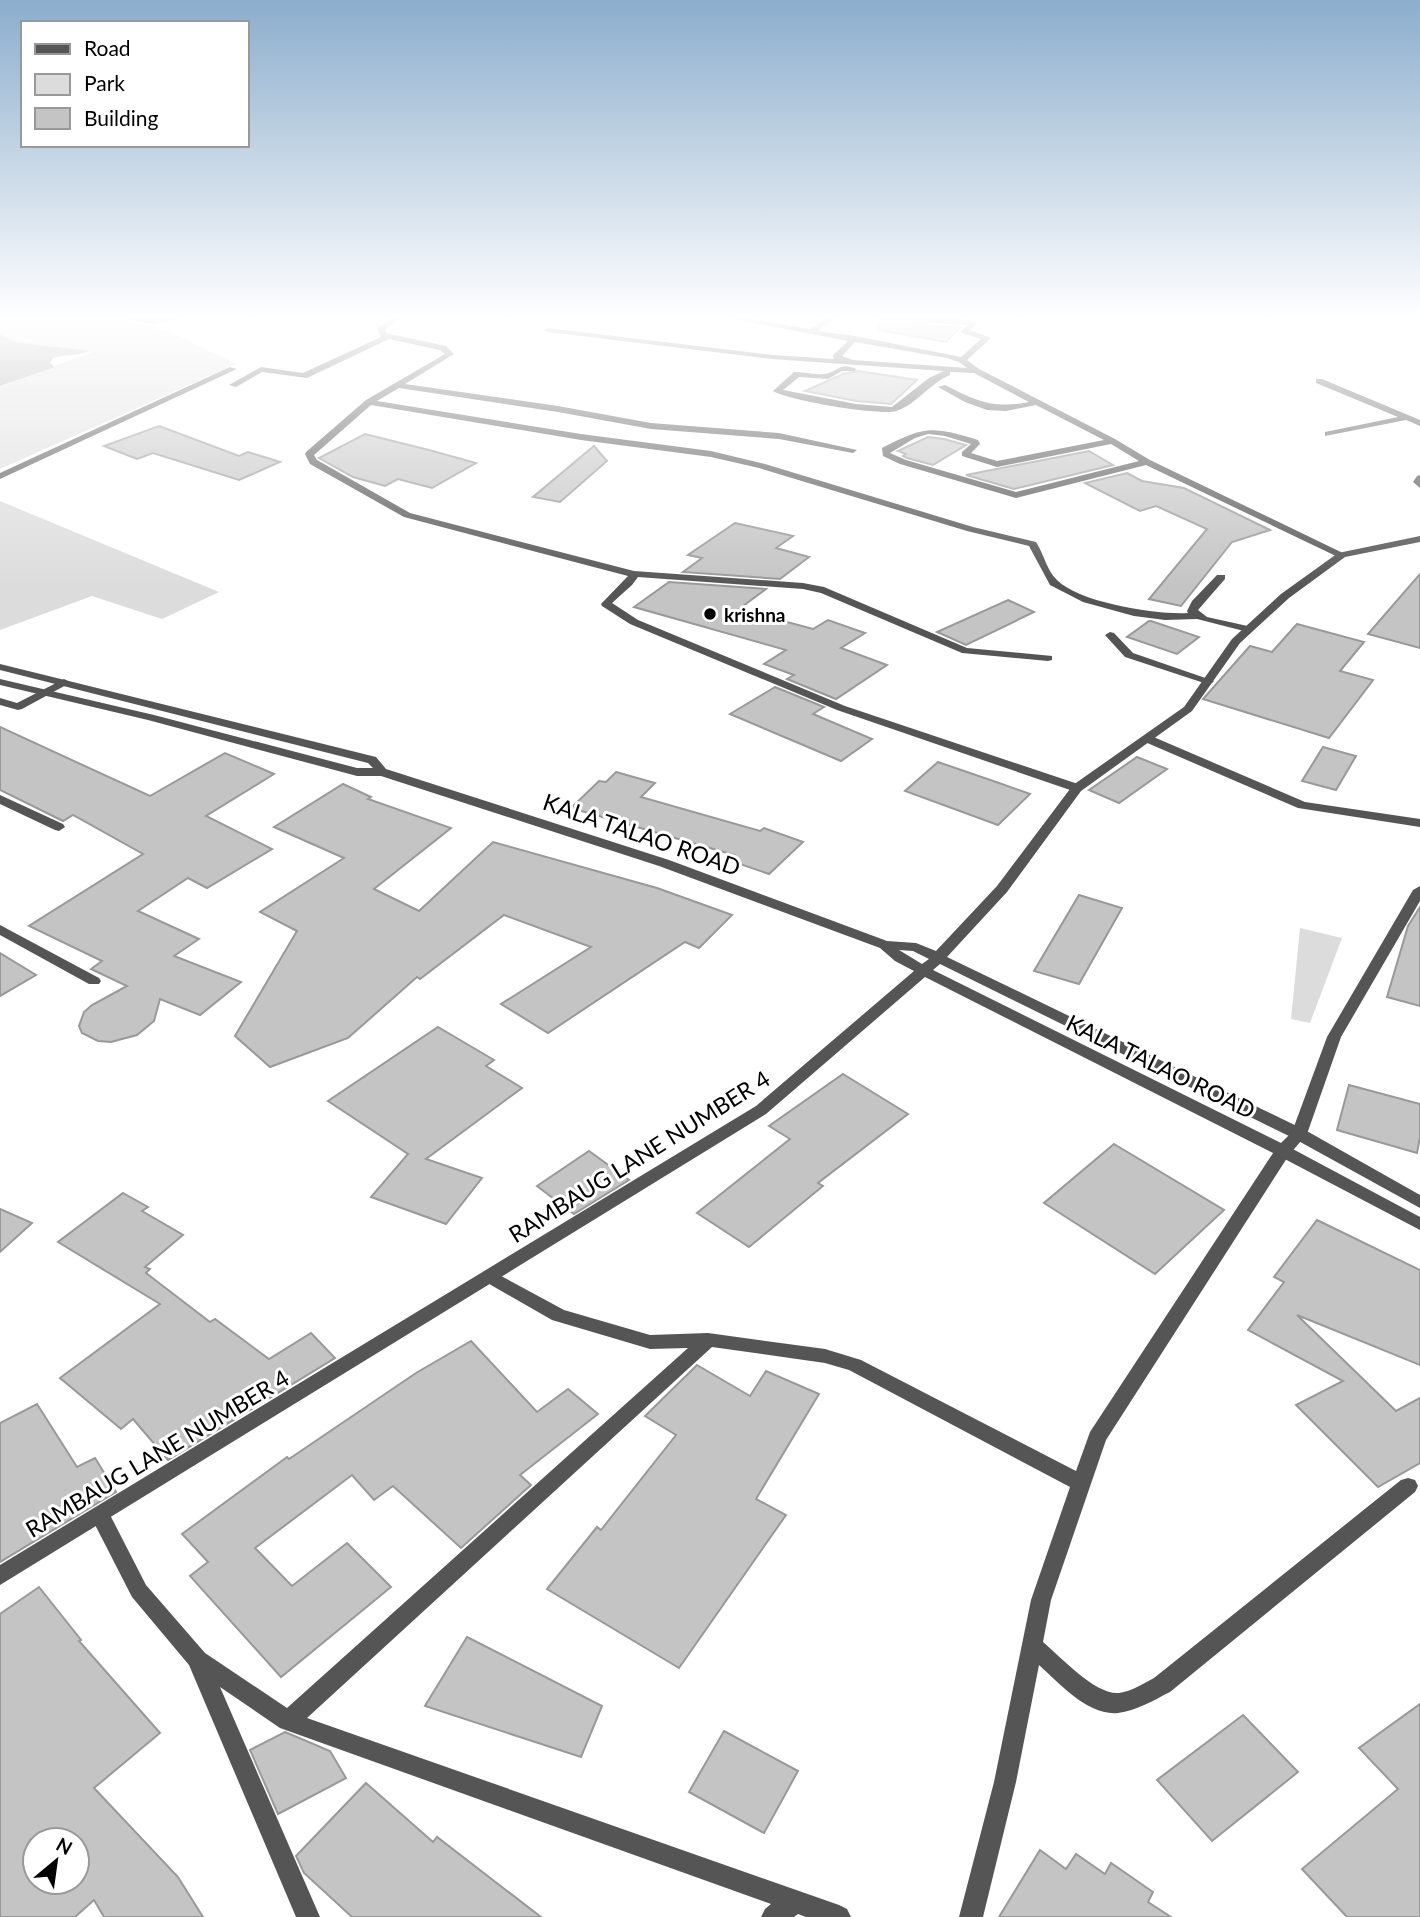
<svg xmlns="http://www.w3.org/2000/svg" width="1420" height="1917" viewBox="0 0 1420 1917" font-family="Lato,sans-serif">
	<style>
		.green { fill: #dcdcdc }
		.water { fill: #a3a3a3 }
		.building { fill: #c4c4c4; stroke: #999; stroke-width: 2; fill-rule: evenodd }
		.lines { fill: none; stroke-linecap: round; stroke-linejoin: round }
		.minor { fill: #555; fill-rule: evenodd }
		.tertiary { fill: #555; fill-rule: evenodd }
		.poi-dot { fill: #000; stroke: #fff; stroke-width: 2.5 }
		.labels { text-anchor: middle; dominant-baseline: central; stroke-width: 6; stroke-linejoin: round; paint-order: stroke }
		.far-poi-label { font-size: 19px; font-weight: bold; fill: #000; stroke: #fff; text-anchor: start }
		.street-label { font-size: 23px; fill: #000; stroke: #fff }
	</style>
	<rect width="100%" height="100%" fill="#fff"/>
	<g class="green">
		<path d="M0 318H116L168 331 236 364 0 469V387L92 352 15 342 0 335Z"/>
		<path d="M0 501 219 592 162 619 92 596 0 630Z"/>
		<path d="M1300 928 1342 938 1310 1023 1291 1019Z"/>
	</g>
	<path class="water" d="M0 334 15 342 90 351C78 356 66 354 53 358L50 363 55 367 0 386Z"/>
	<g class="building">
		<path d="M879 318H911L931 326 961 327 946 342 878 330Z"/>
		<path d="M858 371 917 380 891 404 856 401 805 391 843 374Z"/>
		<path d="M159 426 239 456 248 452 280 462 239 480 153 453 137 459 104 446Z"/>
		<path d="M365 434 429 450 476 463 432 488 398 479 385 486 353 477 319 458Z"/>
		<path d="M928 437 944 439 966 445 933 465 907 458 903 456 906 454 898 451Z"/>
		<path d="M594 446 607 461 560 502 533 497Z"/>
		<path d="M1089 451 1113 465 1014 489 966 475Z"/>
		<path d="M1127 473 1142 481 1184 488 1270 530 1232 542 1181 606 1149 599 1207 529 1156 506 1140 511 1085 483Z"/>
		<path d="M735 523 793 536 776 548 809 557 780 579 683 572 702 558 688 555Z"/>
		<path d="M1420 574V648L1368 634Z"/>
		<path d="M669 582 766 589 739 609 813 629 828 620 865 633 841 648 887 665 836 699 787 679 794 675 764 664 786 650 634 607Z"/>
		<path d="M1008 600 1034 612 966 645 937 632Z"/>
		<path d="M1149 621H1151L1199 637 1177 654 1127 637Z"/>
		<path d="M1297 624 1364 642 1340 671 1373 680 1329 738 1203 699 1250 646 1272 652Z"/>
		<path d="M775 687 824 707 813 714 872 739 841 761 730 714Z"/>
		<path d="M0 727 150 796 225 753 274 774 206 816 272 849 207 888 188 878 138 911 199 939 174 956 241 982 200 1015 160 999 154 1021 137 1035 111 1042 98 1041 82 1033 79 1026 84 1012 92 1005 127 986 91 969 102 961 29 926 143 854 73 815 63 821 0 790Z"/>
		<path d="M1323 747 1356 756 1336 790 1302 781Z"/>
		<path d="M1137 757 1167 769 1119 803 1089 790Z"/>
		<path d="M938 762 999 783 1030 794 998 825 905 791Z"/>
		<path d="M616 772 655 783 641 797 760 831 764 828 803 842 769 874 728 860 734 855 571 808 599 781 606 782Z"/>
		<path d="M343 784 371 797 368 799 451 828 374 889 419 911 493 842 657 888 732 915 699 948 685 942 548 1033 501 1004 591 947 504 915 420 979 417 977 348 1038 270 1067 235 1036 297 931 260 912 344 858 274 827Z"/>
		<path d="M1079 895 1122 908 1079 984 1034 971Z"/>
		<path d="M1420 907V1006L1387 997 1408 926Z"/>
		<path d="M0 953 36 975 0 996Z"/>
		<path d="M438 1027 494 1060 486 1066 522 1088 426 1159 482 1178 446 1224 371 1197 408 1154 328 1101Z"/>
		<path d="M843 1074 908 1114 818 1183 823 1186 749 1247 697 1213 790 1139 769 1126Z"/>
		<path d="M1349 1085 1420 1104V1137L1417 1153 1337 1130Z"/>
		<path d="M1114 1144 1224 1210 1155 1274 1044 1203Z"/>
		<path d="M589 1151 629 1180 574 1214 537 1186Z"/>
		<path d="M123 1193 148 1207 142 1211 183 1235 145 1267 150 1269 146 1273 210 1322 215 1319 269 1359 311 1333 335 1358 168 1460 133 1419 121 1429 60 1378 160 1304 58 1242Z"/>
		<path d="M0 1209 32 1223 0 1252Z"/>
		<path d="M1317 1220 1420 1270V1365L1297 1315 1396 1411 1420 1398V1463L1378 1487 1296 1405 1343 1381 1248 1330 1284 1282 1274 1277Z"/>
		<path d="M471 1341 537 1412 568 1389 598 1414 520 1475 531 1485 461 1548 393 1486 374 1500 352 1475 255 1548 292 1586 347 1543 391 1587 281 1677 190 1576 208 1562 182 1534 287 1457 289 1459 416 1373Z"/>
		<path d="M697 1365 750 1396 766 1371 819 1394 756 1499 786 1515 679 1668 547 1589 597 1527 601 1530 676 1435 645 1416Z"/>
		<path d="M37 1404 77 1467 95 1458 116 1492 0 1562V1423Z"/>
		<path d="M39 1587 81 1640 79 1641 160 1733 94 1788 178 1877 203 1917H104L94 1900 75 1917H0V1614ZM35 1840H77V1882H35Z"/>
		<path d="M467 1637 602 1706 581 1757 425 1706Z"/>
		<path d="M1420 1704V1917H1347L1302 1869 1398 1789 1359 1748Z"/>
		<path d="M1243 1715 1298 1772 1212 1841 1157 1780Z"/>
		<path d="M724 1731 798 1771 764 1833 689 1792Z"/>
		<path d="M285 1732 330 1751 346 1778 278 1814 250 1750Z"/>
		<path d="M366 1783 433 1842 437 1837 541 1917H352L304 1873 296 1856Z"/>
		<path d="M1040 1850 1066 1869 1076 1854 1105 1874 1111 1863 1153 1892 1148 1902 1171 1917H999Z"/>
	</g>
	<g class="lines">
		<g class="minor">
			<path d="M120 318H182L154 324Z"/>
			<path d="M391 318H400L385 330 386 333 446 346 454 354 405 384 558 406 651 423 779 433 857 450 853 453 779 439 651 429 558 412 399 388 377 401 581 434 711 451 765 464 973 527 1036 542C1044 554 1047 571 1057 580 1080 603 1157 615 1188 613L1187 611 1192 601 1217 575H1225V579L1198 610 1207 617 1252 627 1253 629 1248 632 1197 619 1165 620 1134 616 1083 602 1050 585 1029 546 967 531 759 468 711 457 581 440 371 405 314 455 317 460 410 513 634 571 803 583 824 587 967 648 1052 656V660L1048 661 962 653 821 593 803 589 638 577 632 585 612 603 638 620 845 706 1081 785 1083 788 1077 792 1073 791 837 710 630 624 602 606 601 604 628 576 404 517 310 464 305 454 306 452 366 400 445 354 440 350 389 339 307 378 262 372 236 387 229 385 261 367 303 373 381 337 377 329Z"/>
			<path d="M728 318H746L809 329 826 318H836L817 331 855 336 961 357 981 339 962 333 961 331 968 325 932 323 913 318 959 319 976 322 977 324 970 330 991 338 967 360 979 369 1115 439 1150 460 1347 555 1338 557 1146 465 1016 498 900 464 883 456 882 448C925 426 932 426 978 440L980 444 971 453 997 461 1104 440 1036 405 1006 411 987 410 965 402 938 387 945 385C977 401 992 409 1029 402L974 373 950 372V375C930 383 916 405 896 411 879 416 787 400 773 391L794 372C804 372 814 375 824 374 837 373 840 361 856 369L855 371H842L828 379 799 377 783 390 856 404 892 407 929 378 944 371 772 359 548 332 544 330 548 328 772 355 834 359 833 355 848 341ZM855 342 947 358 959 362 967 368 853 360 842 356ZM928 434 945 436 971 444 962 452V456L997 467 1111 444 1139 461 1016 492 906 460 890 453 915 438Z"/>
			<path d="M230 367 237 369 0 479V473Z"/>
			<path d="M1316 379H1322L1420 420V426L1406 420 1325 436V432L1398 417 1316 383Z"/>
			<path d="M1420 475V488L1413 482 1417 476Z"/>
			<path d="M1110 632 1114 633 1133 653 1214 681 1212 683H1204L1125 657 1105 635Z"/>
			<path d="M64 679 70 682 68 684 22 709 18 710 0 705V698L17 703Z"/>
			<path d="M1149 735 1305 802 1420 819V827L1298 808 1145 742 1143 739Z"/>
			<path d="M0 795 63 824 65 827 59 831 55 830 0 804Z"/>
			<path d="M1420 886V901L1341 1037 1307 1134 1289 1155 1106 1440 1051 1600 1043 1642C1061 1657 1095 1695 1119 1693 1132 1691 1143 1684 1154 1678L1401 1480 1408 1478 1415 1480 1418 1486 1415 1492 1170 1692C1154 1700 1136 1711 1118 1713 1088 1716 1059 1683 1039 1665L1016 1782 983 1917H959L994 1782 1031 1600 1070 1487 849 1370 825 1363 712 1347 307 1718 839 1905 847 1909 851 1917H806L798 1914 794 1917H761L765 1909 771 1904 280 1728 220 1687 320 1917H296L189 1665 132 1597 90 1515 93 1509 100 1507 107 1509 146 1585 205 1653 287 1708 688 1348 650 1349 552 1320 484 1281 481 1276 484 1271 490 1270 564 1310 650 1335 708 1333 825 1349 861 1360 1076 1471 1090 1432 1277 1147 1292 1132 1327 1037 1413 890Z"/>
			<path d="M0 925 99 978 101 981 99 984H89L0 935Z"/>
		</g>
		<path class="tertiary" d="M1420 536V542L1345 557 1289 598 1240 643 1192 711 1081 791 1007 892 947 957 1305 1130 1420 1195V1208L1293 1138 940 964 933 970 1289 1147 1420 1217V1230L1277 1155 925 977 766 1114 0 1585V1565L756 1106 914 971 895 961 880 948 659 866 381 776H357L148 720 0 685V679L154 715 357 768H373L368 763 0 670V664L376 757 386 769 669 860 887 941 916 943 936 951 997 886 1073 785 1184 707 1232 639 1281 594 1338 553ZM899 950 913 951 929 959 922 964Z"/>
	</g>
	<linearGradient id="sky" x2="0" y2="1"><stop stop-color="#8cadcc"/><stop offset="0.54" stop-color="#fff"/><stop offset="1" stop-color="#fff" stop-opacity="0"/></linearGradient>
	<rect width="1420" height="587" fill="url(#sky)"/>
	<circle class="poi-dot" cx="710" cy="614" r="7"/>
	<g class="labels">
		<g class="far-poi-label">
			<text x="724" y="614">krishna</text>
		</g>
		<g class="street-label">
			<text transform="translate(642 834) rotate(19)">KALA TALAO ROAD</text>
			<text transform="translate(1161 1066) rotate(26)">KALA TALAO ROAD</text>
			<text transform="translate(639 1156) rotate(-32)">RAMBAUG LANE NUMBER 4</text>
			<text transform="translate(157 1453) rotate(-31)">RAMBAUG LANE NUMBER 4</text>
		</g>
	</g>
	<rect x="21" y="21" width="228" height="126" fill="#ffffff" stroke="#999999" stroke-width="2"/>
	<rect x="35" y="44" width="35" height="10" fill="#555555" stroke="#999999" stroke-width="2"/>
	<text x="84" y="56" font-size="21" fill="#000000">Road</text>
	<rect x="35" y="74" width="35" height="21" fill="#dcdcdc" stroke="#999999" stroke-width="2"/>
	<text x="84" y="91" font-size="21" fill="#000000">Park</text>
	<rect x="35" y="108" width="35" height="21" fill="#c4c4c4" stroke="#999999" stroke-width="2"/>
	<text x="84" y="126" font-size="21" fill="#000000">Building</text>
	<g transform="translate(56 1861) rotate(29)"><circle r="33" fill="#ffffff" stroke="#999999" stroke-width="2"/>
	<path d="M0-5L12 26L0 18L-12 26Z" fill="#000000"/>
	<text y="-10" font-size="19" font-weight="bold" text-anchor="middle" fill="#000000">N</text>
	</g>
</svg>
